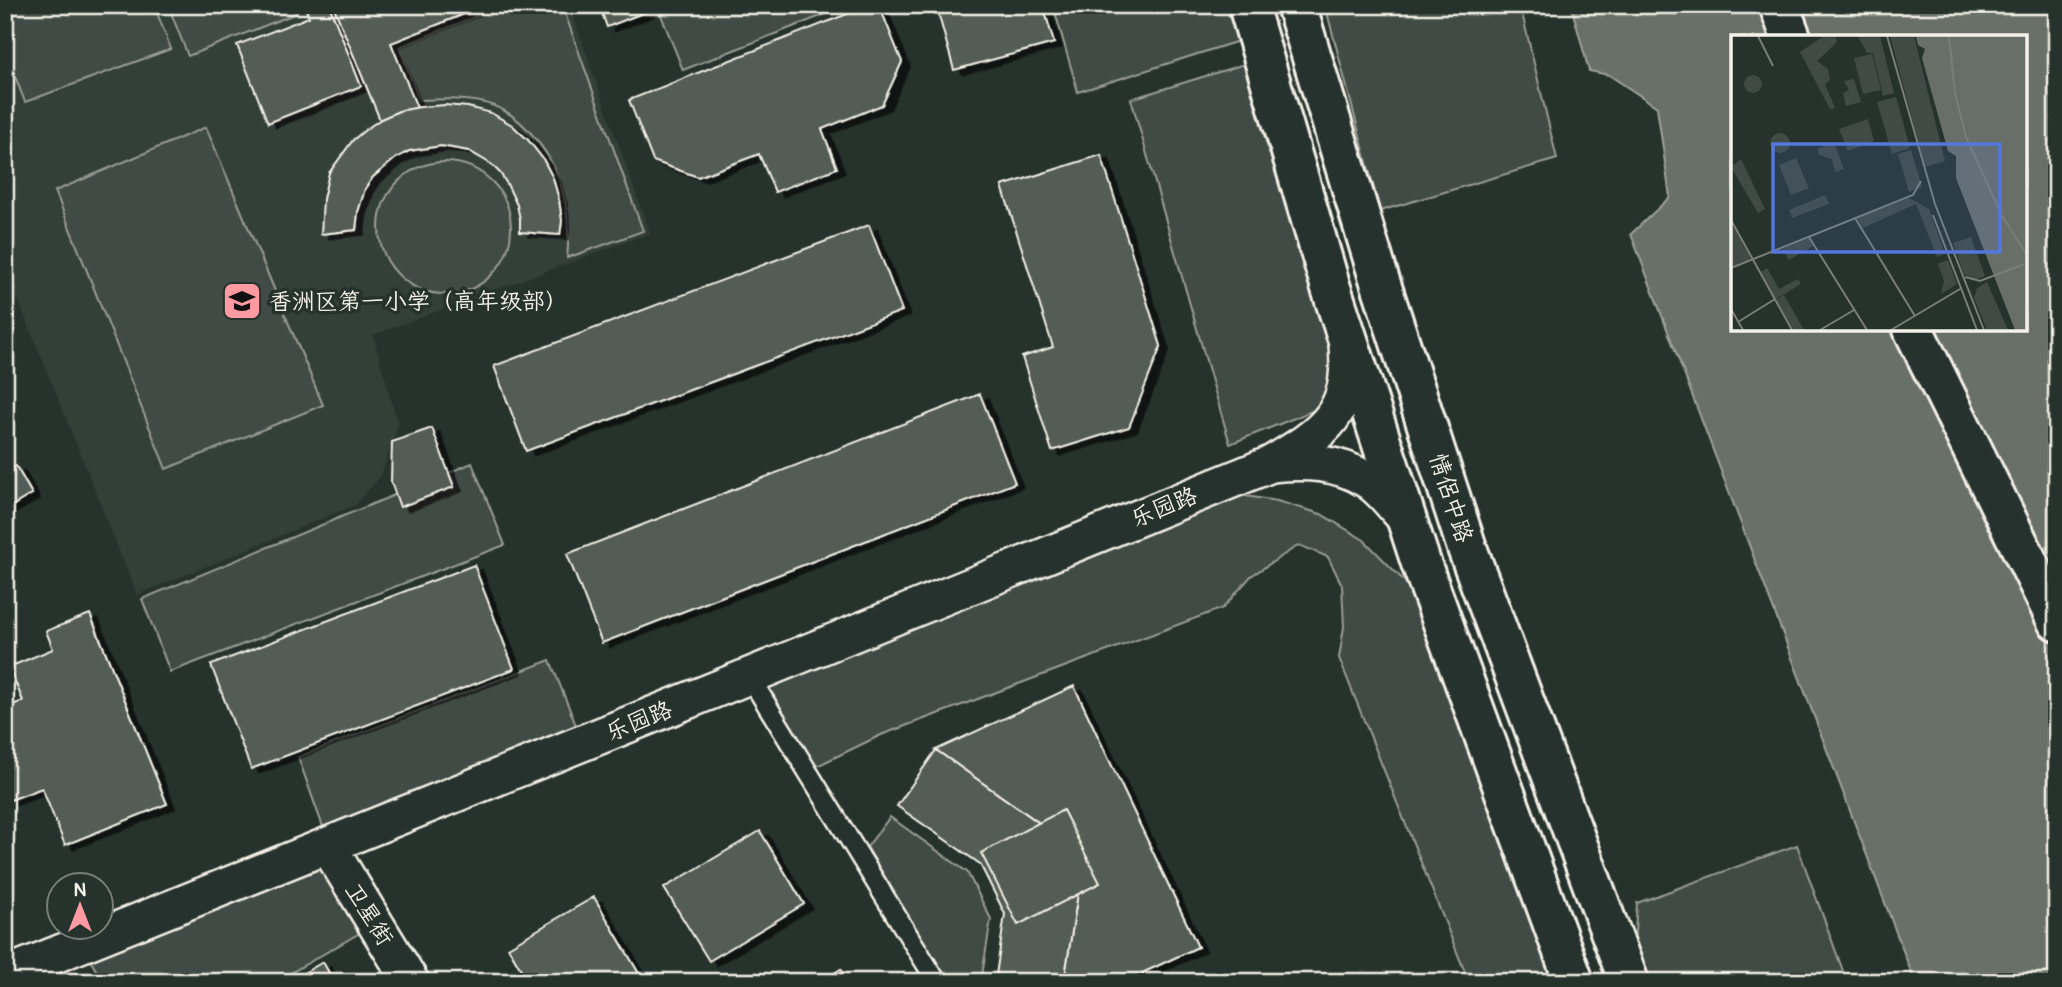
<svg xmlns="http://www.w3.org/2000/svg" width="2062" height="987" viewBox="0 0 2062 987" font-family="Pangolin,'LXGW WenKai TC',sans-serif">
	<style>
		.built { fill: #333f39 }
		.green { fill: #414b45; stroke: #9a9e96; stroke-width: 2 }
		.water { fill: #676f68; stroke: #9fa39b; stroke-width: 2; fill-rule: evenodd }
		.building { fill: #525c55; stroke: #f4f1e8; stroke-width: 2; filter: url(#shadow) }
		.lines { fill: none; stroke-linecap: round; stroke-linejoin: round }
		.lane-casing { stroke: #f4f1e8; stroke-width: 23 }
		.street-casing { stroke: #f4f1e8; stroke-width: 40 }
		.secondary-casing { stroke: #f4f1e8; stroke-width: 44 }
		.highway-casing { stroke: #f4f1e8; stroke-width: 44 }
		.lane { stroke: #26332d; stroke-width: 18 }
		.street { stroke: #26332d; stroke-width: 35 }
		.secondary { stroke: #26332d; stroke-width: 38 }
		.highway { stroke: #26332d; stroke-width: 38 }
		.labels { text-anchor: middle; dominant-baseline: central; stroke-width: 7; stroke-linejoin: round; paint-order: stroke }
		.poi-label { font-size: 23px; fill: #f4f1e8; stroke: #26332d; text-anchor: start }
		.street-label { font-size: 23px; fill: #f4f1e8; stroke: #26332d }
		.inset-road { fill: none; stroke: #787f78; stroke-width: 2 }
		.view { fill: #5377dc; fill-opacity: 0.15; stroke: #5377dc; stroke-width: 3.5 }
		.inset-edge { fill: none; stroke: #f4f1e8; stroke-width: 3.5 }
	</style>
	<defs>
		<filter id="shadow"><feDropShadow dx="8" dy="4.5" stdDeviation="0" flood-color="#0009"/></filter>
	</defs>
	<rect width="100%" height="100%" fill="#26332d"/>
	<filter id="ink" filterUnits="userSpaceOnUse"><feTurbulence type="fractalNoise" baseFrequency=".0143" numOctaves="2"/><feDisplacementMap in="SourceGraphic" scale="14" xChannelSelector="R" yChannelSelector="G"/><feConvolveMatrix kernelMatrix="1 2 1 2 8 2 1 2 1" color-interpolation-filters="sRGB"/></filter>
	<g filter="url(#ink)">
		<path class="built" d="M5 5H569L650 233 373 335 398 425 381 476 355 505 137 595 5 267Z"/>
		<g class="green">
			<path d="M5 5H154L171 49 25 102 5 50Z"/>
			<path d="M168 5H294L297 13 188 56Z"/>
			<path d="M504 5H562L643 231 567 258C572 211 562 167 530 132 517 118 504 108 485 103 464 98 441 99 419 100L399 47Z"/>
			<path d="M657 5H849L683 70Z"/>
			<path d="M1053 5H1238L1248 38 1078 92Z"/>
			<path d="M1325 5H1520L1557 159 1380 211Z"/>
			<path d="M1251 62 1354 394 1230 444 1131 99Z"/>
			<path d="M206 127 323 405 166 469 55 191Z"/>
			<circle cx="445" cy="228" r="66"/>
			<path d="M472 463 505 545 170 672 142 599Z"/>
			<path d="M1233 494 1277 501 1321 514 1364 540 1419 596 1554 982H1469L1339 658 1344 627 1342 585 1328 557 1299 545 1251 576 1223 608 881 735 815 767 764 679Z"/>
			<path d="M550 660 581 738 327 838 298 757Z"/>
			<path d="M890 817 967 872 991 919 981 982H947L867 847Z"/>
			<path d="M1797 845 1847 982H1649L1634 945 1637 903Z"/>
			<path d="M324 857 365 930 275 982H103L86 953Z"/>
		</g>
		<path class="water" d="M1571 5H2057V982H1915L1631 234 1670 197 1657 107 1609 75 1589 71ZM1733 37H2025V329H1733Z"/>
		<g class="building">
			<path d="M304 5H329L361 86 268 123 237 45 309 17Z"/>
			<path d="M333 5H487L391 43 417 108 399 111 380 120Z"/>
			<path d="M599 5H646L648 11 607 27Z"/>
			<path d="M870 5H879L902 62 882 105 822 129 837 168 775 192 759 154 698 177 653 161 629 100Z"/>
			<path d="M936 5H1043L1054 43 954 70Z"/>
			<path d="M445 105 468 107 491 113 512 125 528 140 543 159 553 178 559 200 562 221 560 235 520 232V219L517 205 507 184 500 173 491 164 469 151 441 146 409 151 396 158 373 177 365 189 358 212 356 230 321 234 323 199 329 173 353 140 365 130 381 119 399 111 420 107Z"/>
			<path d="M1101 155 1161 346 1129 427 1052 451 1022 357 1053 347 1002 186Z"/>
			<path d="M869 225 902 311 526 451 494 366Z"/>
			<path d="M980 394 1015 483 602 643 567 554Z"/>
			<path d="M432 428 454 487 400 507 391 482 392 442Z"/>
			<path d="M16 466 32 494 5 510V472Z"/>
			<path d="M474 565 514 669 251 769 211 665Z"/>
			<path d="M90 614 167 804 65 845 42 788 5 802V708L23 701 9 667 53 649 46 631Z"/>
			<path d="M1074 686 1198 947 1123 982H1064L1078 893 1042 825 936 750Z"/>
			<path d="M936 750 1042 825 1078 893 1064 982H995L1005 914 980 864 897 806Z"/>
			<path d="M1063 810 1100 883 1018 925 981 853Z"/>
			<path d="M760 831 804 904 709 961 664 888Z"/>
			<path d="M594 897 644 982H524L527 980 508 947Z"/>
			<path d="M323 962 334 982H288Z"/>
			<path d="M841 969 849 982H820Z"/>
		</g>
		<g class="lines">
			<g class="lane-casing">
				<path id="lane" d="M749 676 937 982"/>
			</g>
			<g class="street-casing">
				<g id="street">
					<path d="M1271 464C1305 461 1337 461 1367 480 1382 489 1394 507 1406 519"/>
					<path d="M328 846 411 982"/>
					<path d="M5 975 749 676 1271 464C1325 432 1353 413 1347 345"/>
				</g>
			</g>
			<g class="secondary-casing">
				<g id="secondary">
					<path d="M1779 5 1791 37"/>
					<path d="M1913 329 2057 621"/>
				</g>
			</g>
			<g class="highway-casing">
				<g id="highway">
					<path d="M1248 5 1331 288 1421 563 1574 982"/>
					<path d="M1296 5 1378 275 1467 548 1629 982"/>
				</g>
			</g>
			<use href="#lane" class="lane"/>
			<use href="#street" class="street"/>
			<use href="#secondary" class="secondary"/>
			<use href="#highway" class="highway"/>
		</g>
	</g>
	<defs>
		<g id="school-square" transform="scale(2.0125)"><rect x="-9" y="-9" width="18" height="18" rx="4" fill="#ff9aa2" stroke="#26332d"/><path d="M0-5L7-2L0 1L-7-2ZM-4 1L0 2.5L4 1V4Q0 6-4 4Z" fill="#111"/></g>
	</defs>
	<g fill-rule="evenodd">
		<use href="#school-square" x="242" y="301"/>
	</g>
	<g class="labels">
		<g class="poi-label">
			<text x="269" y="301">香洲区第一小学（高年级部）</text>
		</g>
		<g class="street-label">
			<text transform="translate(1451 498) rotate(72)">情侶中路</text>
			<text transform="translate(1164 507) rotate(-22)">乐园路</text>
			<text transform="translate(639 721) rotate(-22)">乐园路</text>
			<text transform="translate(369 914) rotate(58)">卫星街</text>
		</g>
	</g>
	<g transform="translate(1731 35)">
		<rect width="296" height="296" fill="#26332d"/>
		<path d="M93 1H104L106 7 86 26 97 34 99 45 94 49 104 73 99 74 69 17ZM127 1H149L163 58 152 61 142 18H136ZM159 1H183L214 126 194 132ZM141 19 150 55 132 59 123 23ZM13 49a9 9 0 1 1 18 0a9 9 0 1 1-18 0ZM123 44 130 67 115 71 112 58 118 55 113 46ZM165 62 179 113 161 119 146 67ZM137 84 143 106 117 116 108 94ZM39 108a10 10 0 1 1 20 0a10 10 0 1 1-20 0ZM103 107 113 134 104 137 101 124 88 120 86 114ZM180 115 191 152 178 157 167 119ZM65 123 78 153 60 160 48 130ZM10 124 34 174 27 178 0 132ZM94 160 98 169 61 183 58 175ZM178 163 198 174 214 219 206 222 185 169 132 193 126 183ZM3 192 20 224 0 232V193ZM240 202 254 241 244 245 233 239 222 208ZM78 203 82 211 58 225 51 214ZM217 225 226 249 210 259 213 246 207 229ZM36 233 48 254 67 244 70 249 45 264 30 237ZM256 247 277 295H256L243 263 246 253ZM53 260 73 295H62L45 265Z" fill="#414b45"/>
		<path d="M185 1H296V295H284L225 143V121L217 116 191 23 194 14 187 10Z" fill="#676f68"/>
		<path class="inset-road" d="M27 1 42 31M156 1 204 169 253 295M218 1 224 58 235 102 270 179 296 220M202 180 246 295M124 183 184 281M0 185 61 295M78 202 136 295M0 233 182 160 190 146M234 242 249 246 296 228M0 274 12 295M7 287 44 264M89 295 123 275M160 295 229 254"/>
		<path class="view" d="M42 109H269V217H42Z"/>
		<rect width="296" height="296" class="inset-edge"/>
	</g>
	<rect width="2062" height="987" fill="none" stroke="#26332d" stroke-width="28"/>
	<rect x="14" y="14" width="2034" height="959" fill="none" stroke="#f4f1e8" stroke-width="2.5" filter="url(#ink)"/>
	<g transform="translate(80 906)"><circle r="33" fill="#26332d" stroke="#787f78" stroke-width="2"/>
	<path d="M0-5L12 26L0 18L-12 26Z" fill="#ff9aa2"/>
	<text y="-10" font-size="19" font-weight="bold" text-anchor="middle" fill="#f4f1e8">N</text>
	</g>
</svg>
